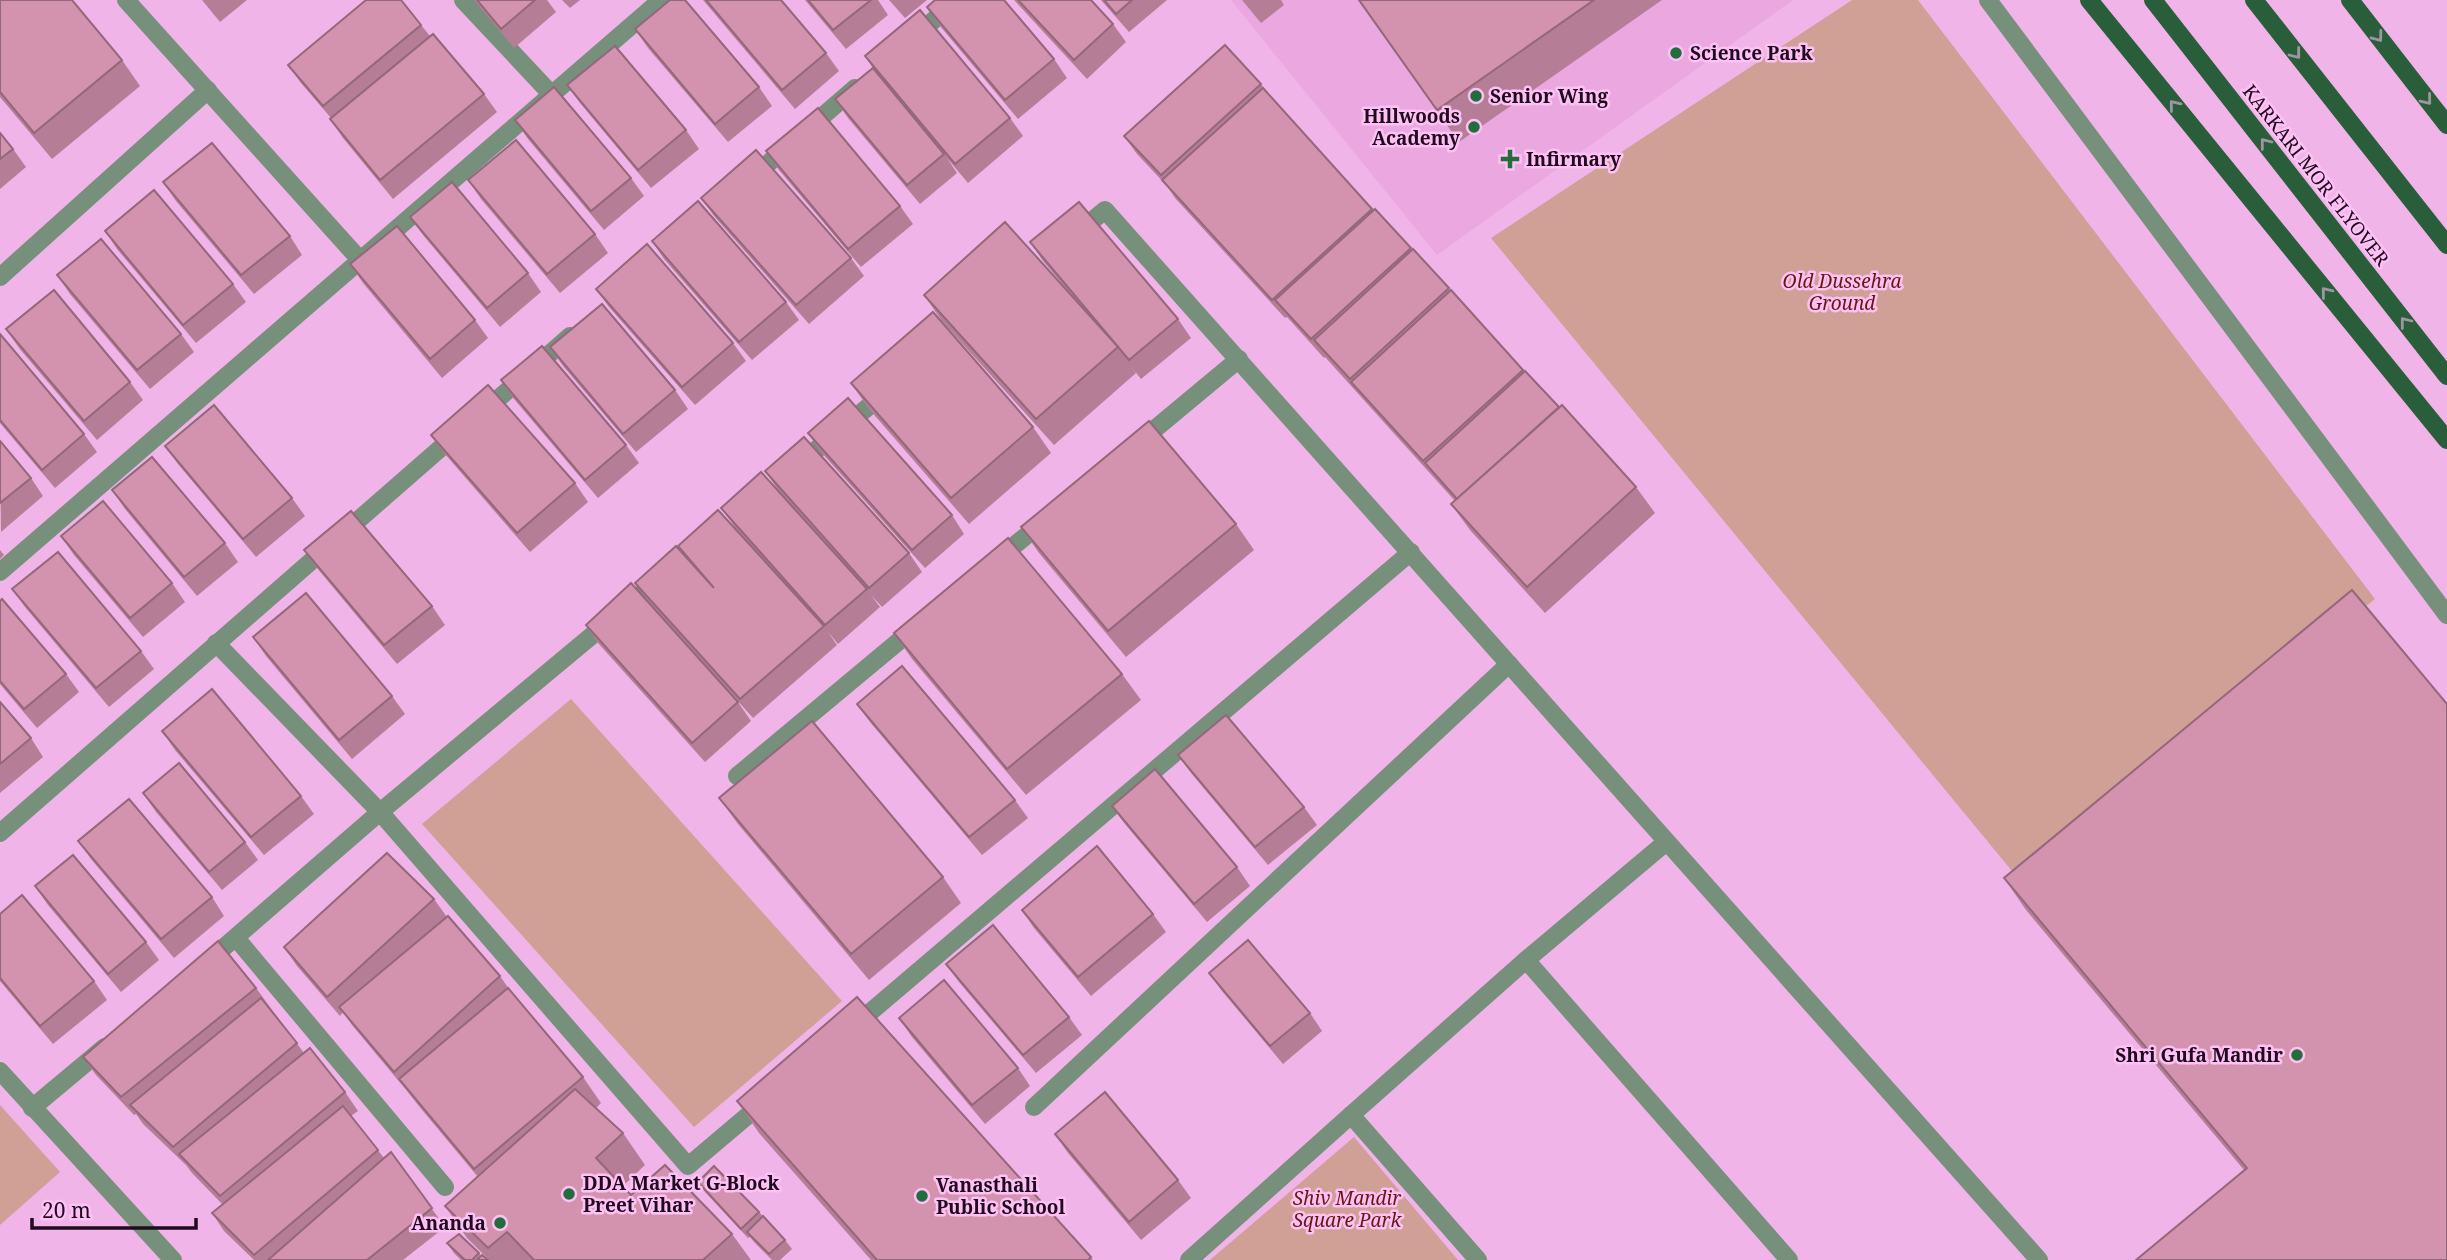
<svg xmlns="http://www.w3.org/2000/svg" width="2447" height="1260" viewBox="0 0 2447 1260" font-family="'Noto Serif',serif">
	<style>
		.built { fill: #eaa7e0 }
		.green { fill: #d09f96 }
		.lines { fill: none; stroke-linecap: round; stroke-linejoin: round }
		.minor { stroke: #76907b; stroke-width: 18 }
		.major { stroke: #2a5e3a; stroke-width: 18 }
		.wall { fill: #b57e96 }
		.building { fill: #d393af; stroke: #94677a; stroke-width: 2 }
		.oneway { stroke: #9f94a1 }
		.poi-dot { fill: #216d3c; stroke: #fec1f5; stroke-width: 2.5 }
		.labels { text-anchor: middle; dominant-baseline: central; stroke-width: 5; stroke-linejoin: round; paint-order: stroke }
		.poi-label { font-size: 19px; font-weight: bold; fill: #200b1e; stroke: #fec1f5; text-anchor: start }
		.street-label { font-size: 19px; fill: #200b1e; stroke: #fec1f5 }
		.park-label { font-size: 19px; font-style: italic; fill: #68180d; stroke: #fec1f5 }
	</style>
	<rect width="100%" height="100%" fill="#f1b4e8"/>
	<path class="built" d="M1231 0H1793L1437 255Z"/>
	<g class="green">
		<path d="M1852 0H1918L2375 599 2021 882 1491 238Z"/>
		<path d="M571 699 842 1001 694 1127 422 824Z"/>
		<path d="M0 1105 60 1172 0 1225Z"/>
		<path d="M1354 1137 1458 1260H1210Z"/>
	</g>
	<g class="lines">
		<g class="minor">
			<path d="M126 0 361 261"/>
			<path d="M463 0 552 95"/>
			<path d="M1988 0 2447 615"/>
			<path d="M913 38 957 0"/>
			<path d="M749 180 855 88"/>
			<path d="M1076 234 1105 210C1417 559 1727 911 2039 1260"/>
			<path d="M0 277 208 90"/>
			<path d="M483 412 570 336"/>
			<path d="M1138 443 1239 359"/>
			<path d="M799 464 885 393"/>
			<path d="M998 559 1044 521"/>
			<path d="M0 572 661 0"/>
			<path d="M216 643 380 812 688 1166 766 1100"/>
			<path d="M737 776 917 626"/>
			<path d="M0 833 459 432"/>
			<path d="M236 938 445 1187"/>
			<path d="M1526 960 1789 1260"/>
			<path d="M207 962 380 812 661 578"/>
			<path d="M854 1026 1411 552"/>
			<path d="M0 1071 173 1260"/>
			<path d="M1034 1107 1509 664"/>
			<path d="M32 1108 105 1047"/>
			<path d="M1189 1260 1351 1115"/>
			<path d="M1478 1260 1351 1115 1526 960 1665 843"/>
		</g>
		<g class="major">
			<path d="M2089 0 2447 440"/>
			<path d="M2153 0 2447 376"/>
			<path d="M2254 0 2447 245"/>
			<path d="M2350 0 2447 125"/>
		</g>
	</g>
	<g class="wall">
		<path d="M0 0 122 60 140 86 52 159 0 97Z"/>
		<path d="M202 0H247L220 22Z"/>
		<path d="M474 0H547L556 12 514 48Z"/>
		<path d="M562 0H580L570 8Z"/>
		<path d="M703 0H781L826 53 839 71 795 109Z"/>
		<path d="M805 0H878L888 15 846 49Z"/>
		<path d="M889 0H927L905 18Z"/>
		<path d="M1014 0H1091L1113 24 1126 42 1087 79Z"/>
		<path d="M1101 0H1167L1129 32Z"/>
		<path d="M1242 0H1281L1284 5 1261 23Z"/>
		<path d="M1358 0H1662L1459 142Z"/>
		<path d="M927 7 1054 59 1067 78 1018 119 940 26Z"/>
		<path d="M421 25 430 36 484 94 497 112 393 199 343 138 330 119 331 118 301 83 288 65Z"/>
		<path d="M635 29 759 87 772 106 728 142 648 48Z"/>
		<path d="M865 56 1010 118 1023 136 968 183 947 158 957 173 920 204 848 118 835 99 874 70Z"/>
		<path d="M1261 84 1270 96 1373 210 1375 209 1412 250 1449 288 1524 372 1636 487 1655 513 1545 613 1470 530 1451 504 1455 501 1325 357 1324 358 1287 317 1285 318 1175 198 1167 186 1137 154 1124 136Z"/>
		<path d="M567 85 686 130 699 149 651 188 580 103Z"/>
		<path d="M515 120 631 178 644 196 604 230 528 139Z"/>
		<path d="M0 133 13 149 26 167 0 189Z"/>
		<path d="M766 151 900 206 913 224 861 267 779 170Z"/>
		<path d="M468 180 595 234 608 253 560 293 481 199Z"/>
		<path d="M163 182 290 236 302 255 254 294 176 201Z"/>
		<path d="M701 198 851 258 864 276 809 324 714 216Z"/>
		<path d="M410 217 528 273 541 292 500 327 423 235Z"/>
		<path d="M105 231 233 284 246 302 196 343 117 249Z"/>
		<path d="M652 241 786 302 799 320 752 360 664 259Z"/>
		<path d="M1030 242 1178 319 1191 338 1141 379 1130 365 1136 373 1054 445 942 321 924 295 1085 311 1043 261Z"/>
		<path d="M350 264 475 320 488 338 442 378 363 283Z"/>
		<path d="M57 275 181 334 194 352 150 389 70 294Z"/>
		<path d="M596 289 733 343 746 361 695 405 609 307Z"/>
		<path d="M6 329 130 382 143 400 97 440 19 348Z"/>
		<path d="M0 334 84 434 97 452 55 488 0 423Z"/>
		<path d="M550 347 675 390 688 409 636 452 563 366Z"/>
		<path d="M501 380 626 445 639 463 598 498 514 399Z"/>
		<path d="M851 383 1033 427 1051 453 969 524 869 409Z"/>
		<path d="M808 433 952 515 964 534 925 568 821 452Z"/>
		<path d="M431 435 575 483 588 502 530 552 444 453Z"/>
		<path d="M0 441 31 478 43 496 1 532Z"/>
		<path d="M165 446 292 498 305 516 256 557 178 464Z"/>
		<path d="M765 471 909 553 922 572 882 607 871 595 880 607 838 644 828 632 837 645 753 718 648 601 635 583 686 558 678 546 734 526 721 508 820 537 778 490Z"/>
		<path d="M112 490 225 543 238 562 197 596 125 509Z"/>
		<path d="M1236 524 1254 550 1126 657 1039 553 1021 527Z"/>
		<path d="M61 536 172 583 185 602 143 637 74 555Z"/>
		<path d="M0 550 4 555 0 559Z"/>
		<path d="M304 550 432 606 445 625 397 664 317 568Z"/>
		<path d="M12 589 141 651 154 669 109 707 25 607Z"/>
		<path d="M0 601 66 674 79 692 37 728 0 684Z"/>
		<path d="M586 625 738 702 751 721 705 762 598 643Z"/>
		<path d="M894 633 1122 674 1141 700 1026 795 912 659Z"/>
		<path d="M253 637 392 696 405 714 352 759 266 656Z"/>
		<path d="M0 702 31 738 43 757 0 793Z"/>
		<path d="M857 704 1015 800 1028 818 982 855 870 722Z"/>
		<path d="M162 731 301 796 314 814 264 855 175 750Z"/>
		<path d="M1178 755 1304 807 1317 825 1268 865 1191 773Z"/>
		<path d="M143 793 245 842 258 860 222 890 156 812Z"/>
		<path d="M719 798 943 877 961 903 869 980 738 824Z"/>
		<path d="M1112 806 1237 867 1250 886 1207 922 1125 824Z"/>
		<path d="M78 841 212 897 224 916 174 958 91 859Z"/>
		<path d="M2004 878 2447 1260 2244 1170 2026 910Z"/>
		<path d="M35 886 146 942 159 960 121 992 48 905Z"/>
		<path d="M434 899 447 917 500 976 511 992 583 1077 601 1103 596 1108 623 1133 645 1165 623 1186 631 1195 732 1234 751 1260H489L467 1238 445 1206 478 1177 418 1105 407 1091 352 1025 343 1012 340 1016 297 966 284 947Z"/>
		<path d="M1022 910 1153 914 1166 932 1091 996 1034 928Z"/>
		<path d="M0 914 94 981 107 1000 53 1044 0 981Z"/>
		<path d="M946 964 1069 1017 1082 1035 1036 1073 959 982Z"/>
		<path d="M1209 973 1310 1013 1322 1031 1283 1064 1222 991Z"/>
		<path d="M256 988 304 1053 345 1092 358 1111 351 1116 384 1158 391 1152 445 1227 403 1260H254L224 1231 212 1213 222 1204 192 1173 186 1165 143 1124 136 1114 134 1115 96 1075 83 1057Z"/>
		<path d="M899 1018 1018 1068 1030 1086 985 1124 912 1037Z"/>
		<path d="M737 1101 1091 1257 1093 1260H871L759 1133Z"/>
		<path d="M1055 1134 1178 1180 1191 1198 1141 1240 1068 1153Z"/>
		<path d="M698 1182 759 1212 785 1240 792 1249 780 1260H772L754 1242 750 1237 748 1238 705 1192Z"/>
		<path d="M447 1243 479 1253 481 1256 488 1260H461L454 1253Z"/>
	</g>
	<g class="building">
		<path d="M0 0H72L122 60 34 133 0 92Z"/>
		<path d="M366 0H401L421 25 323 106 288 65Z"/>
		<path d="M477 0H535L501 29Z"/>
		<path d="M670 0H685L759 87 715 124 635 29Z"/>
		<path d="M706 0H781L826 53 782 90Z"/>
		<path d="M808 0H871L833 30Z"/>
		<path d="M935 0H1004L1054 59 1005 100 927 7Z"/>
		<path d="M1018 0H1091L1113 24 1074 60Z"/>
		<path d="M1104 0H1132L1116 14Z"/>
		<path d="M1359 0H1594L1437 110Z"/>
		<path d="M920 10 1010 118 955 164 865 56Z"/>
		<path d="M433 34 484 94 380 180 330 119Z"/>
		<path d="M1225 45 1261 84 1161 175 1124 136Z"/>
		<path d="M615 46 686 130 638 170 567 85Z"/>
		<path d="M873 68 944 154 907 185 835 99Z"/>
		<path d="M554 87 631 178 591 211 515 120Z"/>
		<path d="M1263 88 1372 209 1272 300 1162 180Z"/>
		<path d="M818 108 900 206 848 249 766 151Z"/>
		<path d="M0 133 13 149 0 159Z"/>
		<path d="M516 140 595 234 547 274 468 180Z"/>
		<path d="M212 143 290 236 241 275 163 182Z"/>
		<path d="M756 150 851 258 796 305 701 198Z"/>
		<path d="M452 182 528 273 487 308 410 217Z"/>
		<path d="M154 190 233 284 183 325 105 231Z"/>
		<path d="M698 201 786 302 739 342 652 241Z"/>
		<path d="M1079 202 1178 319 1129 360 1030 242Z"/>
		<path d="M1375 209 1411 248 1311 339 1275 300Z"/>
		<path d="M1005 222 1118 347 1036 419 924 295Z"/>
		<path d="M397 226 475 320 430 359 350 264Z"/>
		<path d="M101 239 181 334 137 370 57 275Z"/>
		<path d="M647 244 733 343 682 387 596 289Z"/>
		<path d="M1413 249 1449 288 1350 379 1314 340Z"/>
		<path d="M54 290 130 382 84 421 6 329Z"/>
		<path d="M1451 290 1523 370 1423 461 1351 382Z"/>
		<path d="M602 304 675 390 623 434 550 347Z"/>
		<path d="M933 312 1033 427 951 498 851 383Z"/>
		<path d="M0 334 84 434 42 470 0 420Z"/>
		<path d="M542 346 626 445 585 480 501 380Z"/>
		<path d="M1525 371 1559 407 1457 499 1425 463Z"/>
		<path d="M488 385 575 483 517 533 431 435Z"/>
		<path d="M848 398 952 515 912 550 808 433Z"/>
		<path d="M214 405 292 498 243 539 165 446Z"/>
		<path d="M1562 405 1636 487 1527 587 1451 504Z"/>
		<path d="M1149 421 1236 524 1108 631 1021 527Z"/>
		<path d="M804 437 909 553 869 588 765 471Z"/>
		<path d="M0 441 31 478 0 503Z"/>
		<path d="M152 457 225 543 184 577 112 490Z"/>
		<path d="M761 472 867 589 825 625 721 508Z"/>
		<path d="M103 501 172 583 130 618 61 536Z"/>
		<path d="M718 510 824 626 740 699 635 583 676 546 714 588 678 546Z"/>
		<path d="M351 511 432 606 384 645 304 550Z"/>
		<path d="M1008 538 1122 674 1007 769 894 633Z"/>
		<path d="M58 552 141 651 96 688 12 589Z"/>
		<path d="M631 583 738 702 692 743 586 625Z"/>
		<path d="M2352 590 2447 704V1260H2136L2247 1168 2004 878Z"/>
		<path d="M306 593 392 696 339 740 253 637Z"/>
		<path d="M2 599 66 674 24 709 0 681V601Z"/>
		<path d="M902 666 1015 800 969 837 857 704Z"/>
		<path d="M212 689 301 796 251 837 162 731Z"/>
		<path d="M0 702 31 738 0 764Z"/>
		<path d="M1226 715 1304 807 1255 847 1178 755Z"/>
		<path d="M812 721 943 877 851 954 719 798Z"/>
		<path d="M179 763 245 842 209 872 143 793Z"/>
		<path d="M1155 769 1237 867 1194 904 1112 806Z"/>
		<path d="M129 799 212 897 161 939 78 841Z"/>
		<path d="M1097 846 1153 914 1078 977 1022 910Z"/>
		<path d="M387 853 434 899 327 997 284 947Z"/>
		<path d="M73 855 146 942 108 974 35 886Z"/>
		<path d="M22 895 94 981 40 1026 0 978V914Z"/>
		<path d="M448 916 500 976 394 1072 339 1007Z"/>
		<path d="M993 925 1069 1017 1023 1055 946 964Z"/>
		<path d="M1248 940 1310 1013 1270 1046 1209 973Z"/>
		<path d="M218 941 256 988 121 1097 83 1057Z"/>
		<path d="M944 980 1018 1068 972 1105 899 1018Z"/>
		<path d="M508 988 583 1077 474 1169 399 1079Z"/>
		<path d="M857 997 1091 1257 1088 1260H877L737 1101Z"/>
		<path d="M261 998 297 1043 173 1147 130 1105Z"/>
		<path d="M310 1048 345 1092 220 1196 179 1154Z"/>
		<path d="M575 1089 623 1133 596 1158 631 1195 665 1165 732 1234 703 1260H534L507 1232 488 1248 445 1206Z"/>
		<path d="M1105 1092 1178 1180 1129 1222 1055 1134Z"/>
		<path d="M343 1106 378 1150 254 1255 212 1213Z"/>
		<path d="M391 1152 432 1208 367 1260H268Z"/>
		<path d="M714 1166 759 1212 741 1229 698 1182Z"/>
		<path d="M763 1216 785 1240 769 1254 747 1232Z"/>
		<path d="M459 1234 479 1253 472 1260H465L447 1243Z"/>
		<path d="M482 1255 488 1260H477Z"/>
	</g>
	<defs><path id="oneway-chevron" d="M-2-3.5L2.5 0L-2 3.5" fill="none" stroke-width="1.6" stroke-linecap="round" stroke-linejoin="round" transform="scale(1.75)"/></defs>
	<g class="oneway">
		<use href="#oneway-chevron" transform="translate(2378 37) rotate(53)"/>
		<use href="#oneway-chevron" transform="translate(2296 54) rotate(52)"/>
		<use href="#oneway-chevron" transform="translate(2427 100) rotate(51)"/>
		<use href="#oneway-chevron" transform="translate(2174 105) rotate(-129)"/>
		<use href="#oneway-chevron" transform="translate(2265 143) rotate(-128)"/>
		<use href="#oneway-chevron" transform="translate(2326 292) rotate(-129)"/>
		<use href="#oneway-chevron" transform="translate(2405 322) rotate(-128)"/>
	</g>
	<g class="poi-dot">
		<circle cx="1676" cy="53" r="7"/>
		<circle cx="1476" cy="96" r="7"/>
		<circle cx="1474" cy="127" r="7"/>
		<path d="M1506.5 148.5h7v7h7v7h-7v7h-7v-7h-7v-7h7z"/>
		<circle cx="2297" cy="1055" r="7"/>
		<circle cx="569" cy="1194" r="7"/>
		<circle cx="922" cy="1196" r="7"/>
		<circle cx="500" cy="1223" r="7"/>
	</g>
	<g class="labels">
		<g class="poi-label">
			<text x="1690" y="53">Science Park</text>
			<text x="1490" y="96">Senior Wing</text>
			<text x="1460" y="116" text-anchor="end">Hillwoods<tspan x="1460" dy="22">Academy</tspan></text>
			<text x="1526" y="159">Infirmary</text>
			<text x="2283" y="1055" text-anchor="end">Shri Gufa Mandir</text>
			<text x="583" y="1183">DDA Market G-Block<tspan x="583" dy="22">Preet Vihar</tspan></text>
			<text x="936" y="1185">Vanasthali<tspan x="936" dy="22">Public School</tspan></text>
			<text x="486" y="1223" text-anchor="end">Ananda</text>
		</g>
		<g class="street-label">
			<text transform="translate(2316 175) rotate(52)">KARKARI MOR FLYOVER</text>
		</g>
		<g class="park-label">
			<text x="1842" y="281">Old Dussehra<tspan x="1842" dy="22">Ground</tspan></text>
			<text x="1347" y="1198">Shiv Mandir<tspan x="1347" dy="22">Square Park</tspan></text>
		</g>
	</g>
	<path d="M32 1218v10h164v-10" fill="none" stroke="#200b1e" stroke-width="3.5"/>
	<text x="42" y="1218" font-size="21" fill="#200b1e" stroke="#fec1f5" stroke-width="5" paint-order="stroke">20 m</text>
</svg>
